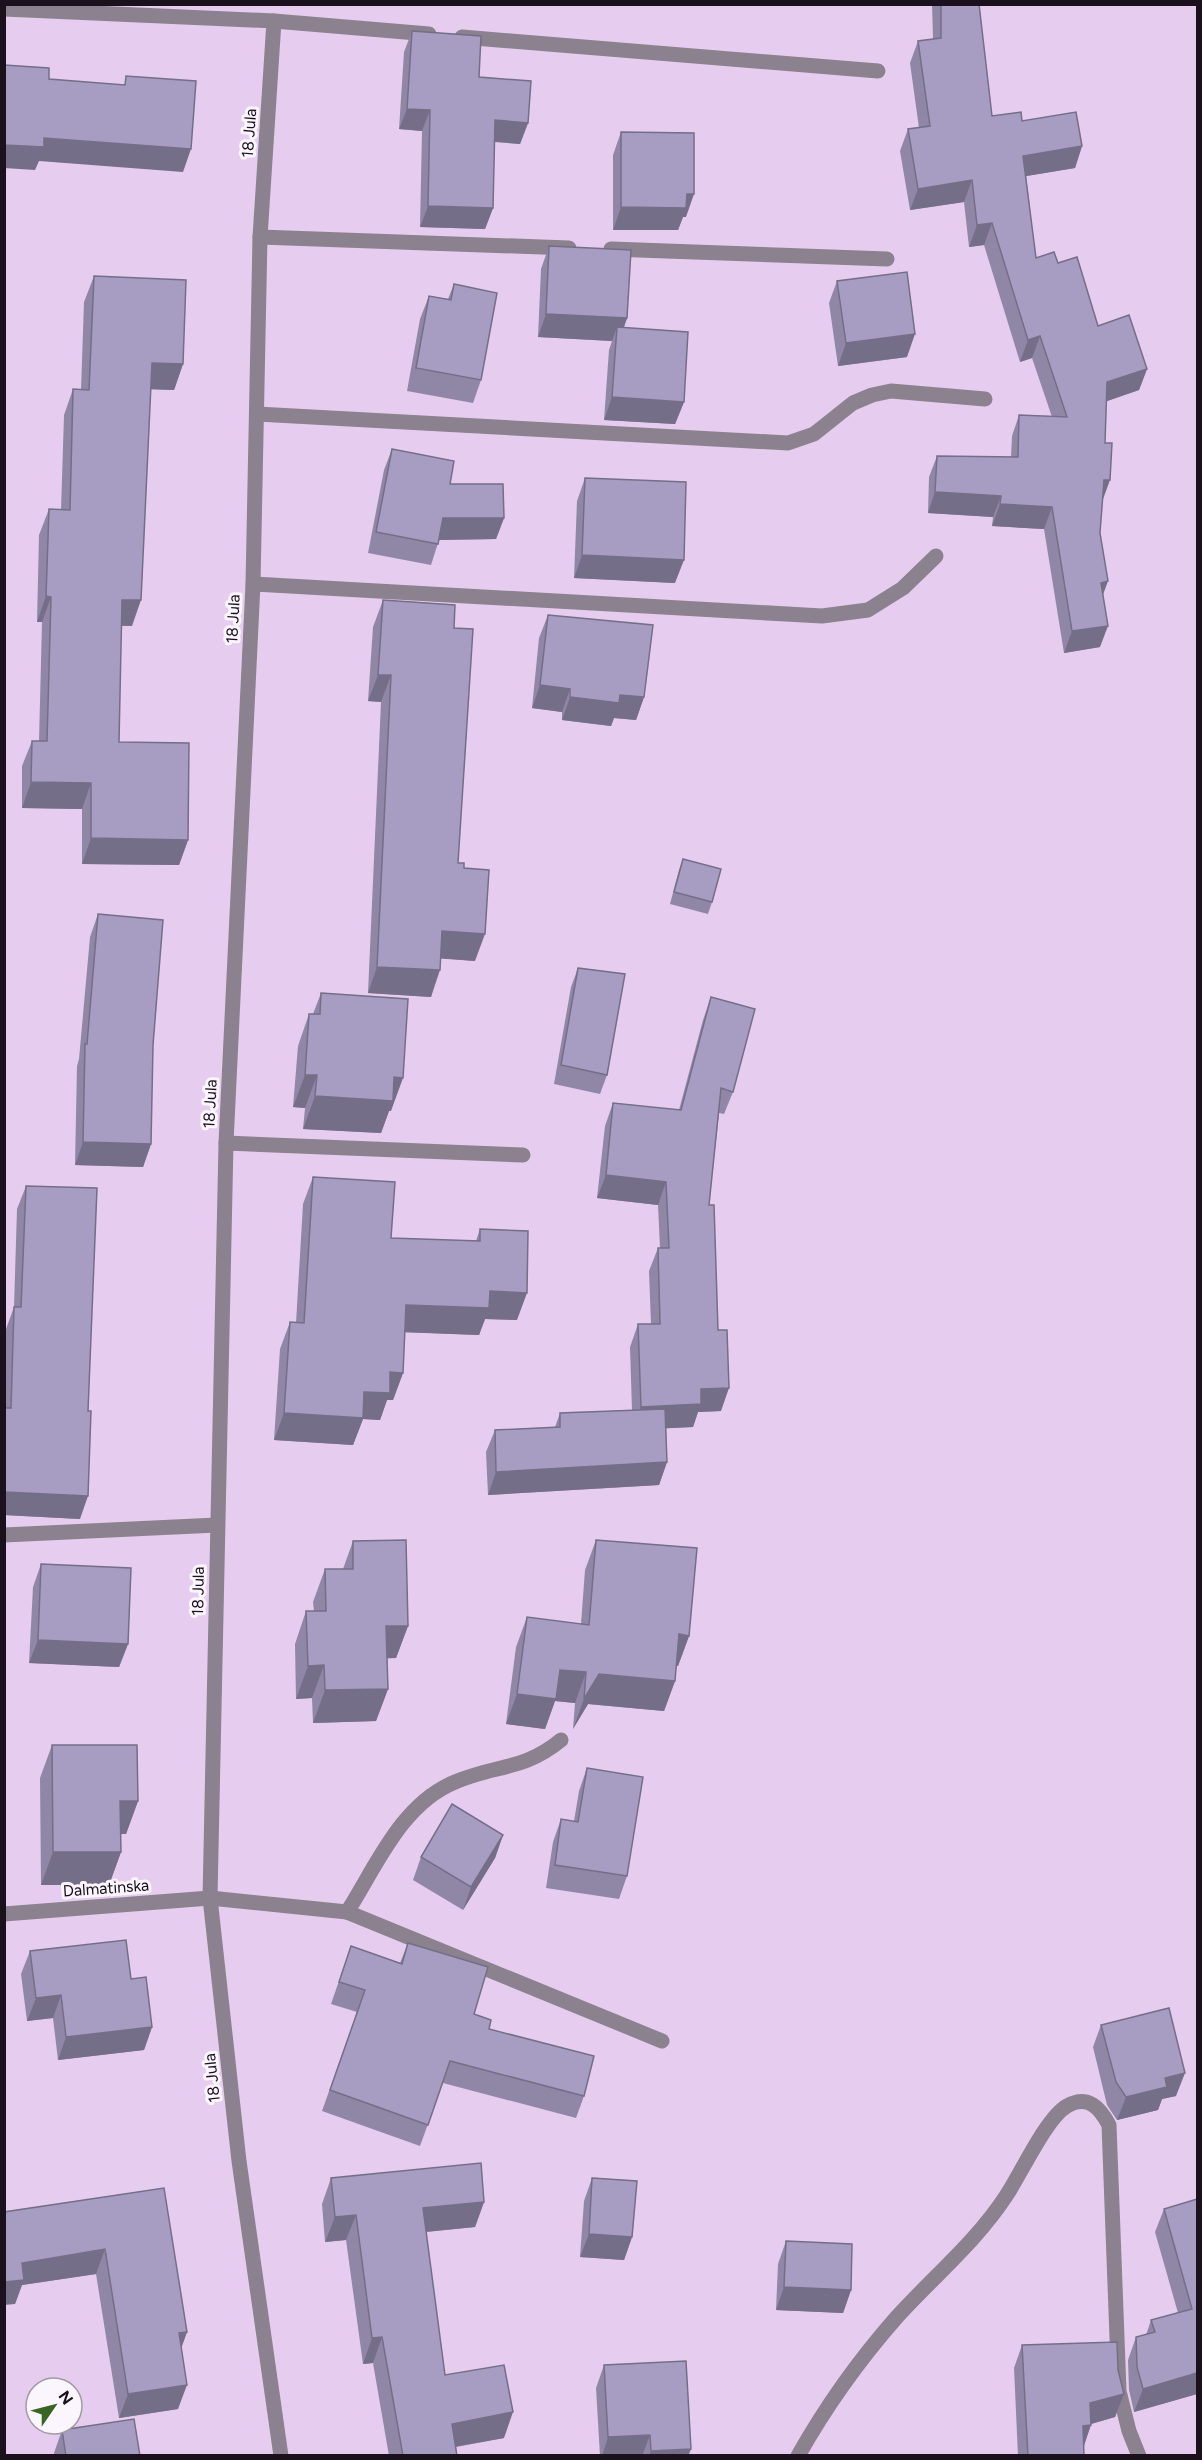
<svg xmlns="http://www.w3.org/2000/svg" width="1202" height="2460" viewBox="0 0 1202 2460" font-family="Figtree,sans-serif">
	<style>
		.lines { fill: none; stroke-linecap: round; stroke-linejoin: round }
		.minor { stroke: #8b818f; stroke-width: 15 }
		.wall { fill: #9087a7 }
		.shaded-wall { fill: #756e88 }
		.building { fill: #a79dc2; stroke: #756e88; stroke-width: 1.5 }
		.labels { text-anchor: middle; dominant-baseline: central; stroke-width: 6; stroke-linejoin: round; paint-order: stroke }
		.street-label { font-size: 16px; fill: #1a111d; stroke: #fbf6fd }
	</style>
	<rect width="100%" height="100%" fill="#e6cdef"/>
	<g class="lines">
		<g class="minor">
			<path d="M4 9 274 21 260 237 253 584 226 1143 210 1898 239 2161 281 2456"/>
			<path d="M274 21 429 34"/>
			<path d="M462 37 878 71"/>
			<path d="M260 237 569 248"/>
			<path d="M611 249 887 259"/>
			<path d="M257 414 788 443 814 434 853 403 872 395 891 391 985 399"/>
			<path d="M253 584 822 616 868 610 903 588 936 556"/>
			<path d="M226 1143 523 1155"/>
			<path d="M4 1535 217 1525"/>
			<path d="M347 1912 662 2041"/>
			<path d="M4 1914 210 1898 347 1912C376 1867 401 1804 455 1782 497 1764 523 1771 561 1740"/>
			<path d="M798 2456C825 2408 860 2359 896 2318 933 2277 976 2242 1006 2196 1021 2174 1046 2118 1067 2106 1088 2094 1100 2108 1109 2125L1119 2391 1129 2431 1139 2456"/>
		</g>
	</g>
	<g class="wall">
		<path d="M932 4H979L992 116 1022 121 1082 146 1075 168 1026 176 1036 258 1058 263 1098 326 1147 369 1139 390 1106 401 1100 533 1103 595 1100 647 1064 653 1044 529 992 526 993 517 928 513 929 477 937 456 1011 457 1012 436 1019 415 1052 417 1032 358 1020 362 984 245 969 247 964 202 910 210 900 151 908 129 919 128 910 63 918 41 933 39Z"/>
		<path d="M412 31 479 77 528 123 520 144 494 142 493 208 485 229 420 227 422 131 399 129 404 52Z"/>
		<path d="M621 132 686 217H683L678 230H613V155Z"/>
		<path d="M549 246 627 318 624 327 684 402 675 424 604 420 609 350 612 341 538 337 541 269Z"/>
		<path d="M94 276 183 364 174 390 151 389 132 626H121L119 742 188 840 179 865 82 864V809L22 808V766L32 741H39L42 622H37L39 535 49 509 61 510 64 415 73 389 81 390 84 302Z"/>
		<path d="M837 281 907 357 838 366 829 303Z"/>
		<path d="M454 284 481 380 473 403 407 391 420 319 429 296 448 299Z"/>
		<path d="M392 449 504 518 496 539 439 540 431 565 368 553 384 470Z"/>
		<path d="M585 478 675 583 574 578 577 501Z"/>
		<path d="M383 600 454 628 458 863 464 868 475 961 441 958 431 997 368 993 381 702 368 701 373 627Z"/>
		<path d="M548 615 644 697 636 720 614 718 611 726 562 720V712L532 708 539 638Z"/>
		<path d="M683 859 712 902 708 914 670 904 679 870Z"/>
		<path d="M98 914 153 1045 151 1144 143 1167 75 1165 77 1066 79 1059 90 937Z"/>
		<path d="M578 968 607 1075 600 1094 554 1084 571 987Z"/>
		<path d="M321 993 391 1111H389L381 1133 303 1129 305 1108 293 1107 298 1046 309 1014H313Z"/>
		<path d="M711 997 733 1092 724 1114 719 1113 709 1205 721 1411 698 1412 693 1427 666 1428 667 1462 659 1485 488 1495 486 1452 495 1430 555 1427 560 1413 632 1410 630 1347 638 1324H651L649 1271 658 1248H660L658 1205 597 1198 605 1126 613 1103 679 1110 703 1020Z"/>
		<path d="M313 1177 391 1238 476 1241 480 1229 517 1320 485 1319 479 1335 405 1332 403 1373 393 1400H387L380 1420 363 1419 353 1445 274 1440 280 1349 290 1322 296 1323 303 1204Z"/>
		<path d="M26 1186 80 1519 4 1515V1369L6 1329 14 1307 17 1209Z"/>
		<path d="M596 1540 689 1636 678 1666H676L675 1681 664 1711 588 1704 573 1729 575 1703 555 1701 545 1729 506 1724 516 1647 527 1617 581 1624 585 1570Z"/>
		<path d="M353 1541 408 1626 396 1658H387L388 1689 376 1721 313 1723 312 1698 296 1699 295 1644 306 1611H314L313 1602 325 1569H343Z"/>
		<path d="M41 1564 128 1644 119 1667 29 1663 33 1587Z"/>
		<path d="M52 1745 138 1801 126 1834H121V1852L109 1885H41L40 1778Z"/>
		<path d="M587 1768 627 1876 619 1899 546 1888 553 1842 561 1819 574 1821 579 1791Z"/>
		<path d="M503 1835 495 1858 463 1910 413 1880 421 1857Z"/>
		<path d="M408 1943 489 2029 584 2096 576 2118 443 2083 420 2146 322 2111 357 2012 331 2004 351 1946 400 1963Z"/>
		<path d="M30 1951 131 1979 152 2027 144 2050 58 2060 53 2018 27 2021 21 1974Z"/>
		<path d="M1101 2025 1176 2096 1162 2099 1158 2110 1117 2120 1107 2105 1093 2047Z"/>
		<path d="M331 2178 484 2202 475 2227 426 2232 445 2375 504 2438 456 2447 457 2456H389L373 2363 363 2364 346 2240 325 2242 322 2204Z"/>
		<path d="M592 2178 632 2237 624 2260 580 2257 584 2201Z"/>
		<path d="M164 2188 187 2332 181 2348 178 2409 119 2418 96 2274 22 2285 15 2304 4 2212Z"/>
		<path d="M1197 2199V2396V2394L1134 2412 1129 2390 1128 2360 1136 2337 1146 2335 1151 2320 1178 2313 1155 2232 1164 2209Z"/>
		<path d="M786 2241 851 2290 843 2313 776 2310 778 2264Z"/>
		<path d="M1022 2345 1118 2370 1124 2394 1115 2417 1091 2424 1084 2446V2456H1018L1014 2368Z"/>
		<path d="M604 2365 691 2449 688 2456H600L596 2388Z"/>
		<path d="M62 2430 140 2456H54V2453Z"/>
	</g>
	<g class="shaded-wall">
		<path d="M407 109 430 110 422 131 399 129Z"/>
		<path d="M495 120 528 123 520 144 487 141Z"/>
		<path d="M44 138 191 149 183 172 39 161 35 170 4 168V145Z"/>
		<path d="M1082 146 1075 168 1015 178 1023 156Z"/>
		<path d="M972 180 964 202 910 210 918 189Z"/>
		<path d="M687 194H694L686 217H683L678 230H613L621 207Z"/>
		<path d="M428 206 493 208 485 229 420 227Z"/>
		<path d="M992 223 984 245 969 247 977 225Z"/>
		<path d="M546 314 627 318 619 341 617 327 612 341 538 337Z"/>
		<path d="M915 334 907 357 838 366 846 343Z"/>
		<path d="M1040 336 1032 358 1020 362 1028 340Z"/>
		<path d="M152 363 183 364 174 390 142 389Z"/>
		<path d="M1147 369 1139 390 1099 404 1107 382Z"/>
		<path d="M612 397 684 402 675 424 604 420Z"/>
		<path d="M1104 480H1110L1102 502Z"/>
		<path d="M935 492 1001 496 993 517 928 513Z"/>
		<path d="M1000 504 1052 507 1044 529 992 526Z"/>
		<path d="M443 518H504L496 539 436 540Z"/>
		<path d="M582 555 684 560 675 583 574 578Z"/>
		<path d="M1108 581 1100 603 1101 583Z"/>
		<path d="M46 596 51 597 42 622H37Z"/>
		<path d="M122 600H141L132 626 112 625Z"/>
		<path d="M1108 626 1100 647 1064 653 1072 631Z"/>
		<path d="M378 675H391L381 702 368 701Z"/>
		<path d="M540 685 570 689 562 712 532 708Z"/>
		<path d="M620 695 644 697 636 720 614 718 611 726 562 720 570 697Z"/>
		<path d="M31 782 91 783 82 809 22 808Z"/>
		<path d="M91 838 188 840 179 865 82 864Z"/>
		<path d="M442 931 485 934 475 961 433 958Z"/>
		<path d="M377 967 440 970 431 997 368 993Z"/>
		<path d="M305 1075H317L305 1108 293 1107Z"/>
		<path d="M394 1077 403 1078 391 1111H389L381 1133 303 1129 315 1096Z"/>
		<path d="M83 1142 151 1144 143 1167 75 1165Z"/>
		<path d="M606 1175 666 1182 658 1205 597 1198Z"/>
		<path d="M490 1291 527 1293 517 1320 485 1319 479 1335 397 1332 406 1305Z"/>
		<path d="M390 1372 403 1373 393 1400H387L380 1420 363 1419 353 1445 274 1440 284 1413 364 1392Z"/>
		<path d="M729 1388 721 1411 698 1412 693 1427 633 1430 641 1407 701 1389Z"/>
		<path d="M667 1462 659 1485 488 1495 496 1472Z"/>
		<path d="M4 1492 88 1496 80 1519 4 1515Z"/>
		<path d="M386 1626H408L396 1658 374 1659Z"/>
		<path d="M679 1634 689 1636 678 1666 668 1665Z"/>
		<path d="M38 1640 128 1644 119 1667 29 1663Z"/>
		<path d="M324 1665 312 1698 296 1699 308 1666Z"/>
		<path d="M560 1670 586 1672 575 1703 555 1701 545 1729 506 1724 517 1694Z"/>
		<path d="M599 1674 675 1681 664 1711 588 1704 573 1729 584 1699Z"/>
		<path d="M388 1689 376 1721 313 1723 325 1690Z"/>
		<path d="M120 1801H138L126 1834H109Z"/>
		<path d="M503 1835 495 1858 463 1910 471 1887Z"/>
		<path d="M53 1852H121L109 1885H41Z"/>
		<path d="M61 1995 53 2018 27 2021 36 1998Z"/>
		<path d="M152 2027 144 2050 58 2060 66 2037Z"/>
		<path d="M1185 2073 1176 2096 1162 2099 1158 2110 1117 2120 1126 2097 1165 2078Z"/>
		<path d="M484 2202 475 2227 414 2233 423 2208Z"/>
		<path d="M356 2215 346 2240 325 2242 335 2217Z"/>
		<path d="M589 2234 632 2237 624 2260 580 2257Z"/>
		<path d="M105 2249 96 2274 22 2285 15 2304 4 2305V2282L22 2263Z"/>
		<path d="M784 2287 851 2290 843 2313 776 2310Z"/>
		<path d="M187 2332 178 2357 179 2333Z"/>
		<path d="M382 2337 373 2363 363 2364 372 2338Z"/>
		<path d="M1197 2373V2394L1134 2412 1143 2389Z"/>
		<path d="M187 2385 178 2409 119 2418 128 2394Z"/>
		<path d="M1124 2394 1115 2417 1084 2426 1091 2425 1083 2448 1075 2449 1090 2403Z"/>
		<path d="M513 2412 504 2438 442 2449 452 2424Z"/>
		<path d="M650 2435 642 2456H602L608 2437Z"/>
		<path d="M691 2449 688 2456H649L651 2451Z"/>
	</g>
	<g class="building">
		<path d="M941 4H979L992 116 1021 112 1022 121 1076 112 1082 146 1023 156 1036 258 1054 252 1058 263 1077 257 1098 326 1129 315 1147 369 1107 382 1105 443H1112L1110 480H1104L1100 533 1108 581 1101 583 1108 626 1072 631 1052 507 1000 504 1001 496 935 492 937 456 1018 457 1019 415 1067 417 1040 336 1028 340 992 223 977 225 972 180 918 189 908 129 930 126 918 41 941 38Z"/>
		<path d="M412 31 481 36 479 77 531 81 528 123 495 120 493 208 428 206 430 110 407 109Z"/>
		<path d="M4 65 49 68V79L125 85 126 76 196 81 191 149 44 138V147L4 145Z"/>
		<path d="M621 132 694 133V194H687L686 208 621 207Z"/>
		<path d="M549 246 631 250 627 318 546 314Z"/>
		<path d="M907 272 915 334 846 343 837 281Z"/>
		<path d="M94 276 186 280 183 364 152 363 141 600H122L119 742 189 743 188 840 91 838V783L31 782 32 741H47L51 597 46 596 49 509 70 510 73 389 89 390Z"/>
		<path d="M454 284 497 293 481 380 416 368 429 296 451 300Z"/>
		<path d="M617 327 688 332 684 402 612 397Z"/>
		<path d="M392 449 454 461 450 484H503L504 518H443L438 544 376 532Z"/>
		<path d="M585 478 686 482 684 560 582 555Z"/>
		<path d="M383 600 455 605 454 628 473 629 458 863H464V868L489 870 485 934 442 931 440 970 377 967 391 675H378Z"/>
		<path d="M548 615 653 625 644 697 620 695 619 703 570 697V689L540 685Z"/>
		<path d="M683 859 721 869 712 902 674 892Z"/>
		<path d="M98 914 163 920 153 1045 151 1144 83 1142 85 1044H87Z"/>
		<path d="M578 968 625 974 607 1075 561 1065Z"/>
		<path d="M321 993 408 999 403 1078 394 1077 393 1101 315 1096 317 1075H305L309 1014H320Z"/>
		<path d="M711 997 755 1009 733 1092 721 1088 709 1205H714L718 1330H727L729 1388 701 1389V1404L641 1407 638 1324H660L658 1248H669L666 1182 606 1175 613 1103 681 1110Z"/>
		<path d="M313 1177 395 1182 391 1238 480 1241V1229L528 1231 527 1293 490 1291 489 1308 406 1305 403 1373 390 1372V1393L364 1392 363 1418 284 1413 290 1322 304 1323Z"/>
		<path d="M26 1186 97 1188 88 1411H91L88 1496 4 1492V1408H11L14 1307H21Z"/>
		<path d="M665 1409 667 1462 496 1472 495 1430 560 1427V1413Z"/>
		<path d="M406 1540 408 1626H386L388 1689 325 1690 324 1665 308 1666 306 1611H326L325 1569H353V1541Z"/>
		<path d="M596 1540 697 1548 689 1636 679 1634 675 1681 599 1674 584 1699 586 1672 560 1670 556 1699 517 1694 527 1617 589 1625Z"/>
		<path d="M41 1564 131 1568 128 1644 38 1640Z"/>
		<path d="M52 1745H137L138 1801H120L121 1852H53Z"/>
		<path d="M587 1768 643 1777 627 1876 555 1865 561 1819 578 1822Z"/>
		<path d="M452 1804 503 1835 471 1887 421 1857Z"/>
		<path d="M126 1940 131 1979 146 1977 152 2027 66 2037 61 1995 36 1998 30 1951Z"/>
		<path d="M408 1943 488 1967 474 2014 491 2020 489 2029 594 2056 584 2096 450 2061 428 2125 330 2090 365 1990 339 1982 351 1946 402 1964Z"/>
		<path d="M1169 2008 1185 2073 1165 2078 1167 2087 1126 2097 1116 2082 1101 2025Z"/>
		<path d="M481 2163 484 2202 423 2208 445 2375 504 2365 513 2412 452 2424 457 2456H403L382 2337 372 2338 356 2215 335 2217 331 2178Z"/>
		<path d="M592 2178 637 2181 632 2237 589 2234Z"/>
		<path d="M164 2188 187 2332 179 2333 187 2385 128 2394 105 2249 22 2263 24 2280 4 2282V2212Z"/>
		<path d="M1197 2199V2373L1143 2389 1137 2367 1136 2337 1155 2332 1151 2320 1192 2309 1164 2209Z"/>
		<path d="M786 2241 852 2244 851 2290 784 2287Z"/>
		<path d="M1117 2342 1118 2370 1124 2394 1090 2403 1091 2425 1083 2426 1084 2456H1028L1022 2345Z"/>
		<path d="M686 2361 691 2449 651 2451 650 2435 608 2437 604 2365Z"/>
		<path d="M134 2419 140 2456H66L62 2430Z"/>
	</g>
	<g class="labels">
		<g class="street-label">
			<text transform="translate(249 133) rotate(-86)">18 Jula</text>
			<text transform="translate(233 619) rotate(-87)">18 Jula</text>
			<text transform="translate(210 1104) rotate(-87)">18 Jula</text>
			<text transform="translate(198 1591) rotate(-89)">18 Jula</text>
			<text transform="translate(106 1888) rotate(-4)">Dalmatinska</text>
			<text transform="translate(212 2078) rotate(-96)">18 Jula</text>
		</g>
	</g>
	<rect width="1202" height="2460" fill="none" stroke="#1a111d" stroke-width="12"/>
	<g transform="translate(54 2406) rotate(55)"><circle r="28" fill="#fbf6fd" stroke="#a19aa3" stroke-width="1.5"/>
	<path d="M0-4.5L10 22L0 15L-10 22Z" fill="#386523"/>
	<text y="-9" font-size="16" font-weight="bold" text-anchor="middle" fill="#1a111d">N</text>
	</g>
</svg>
